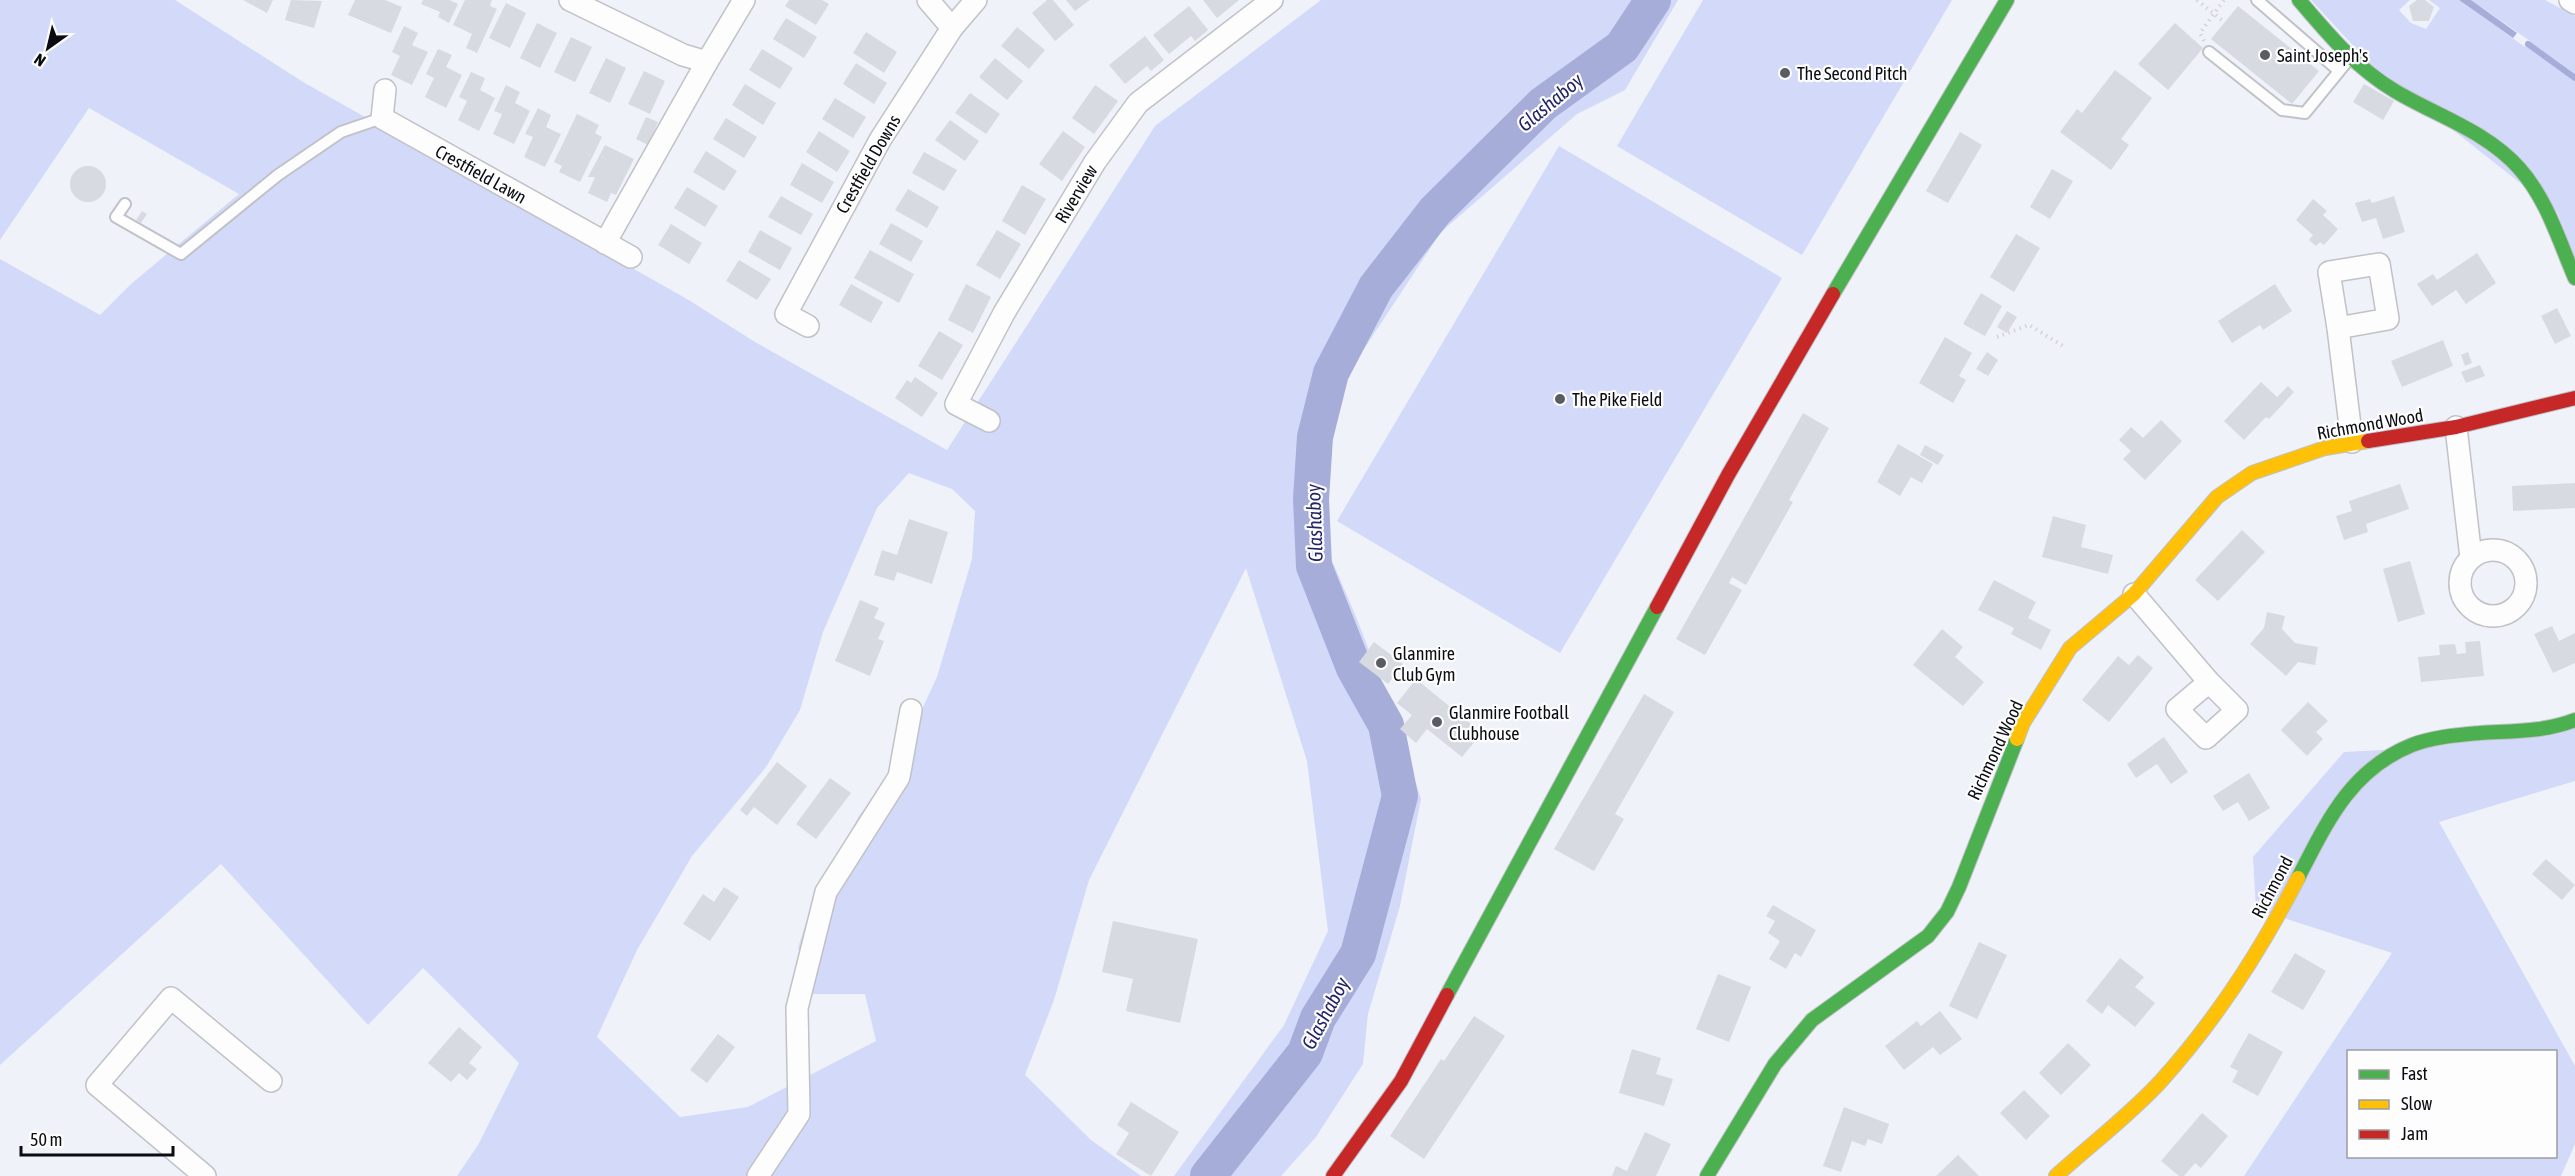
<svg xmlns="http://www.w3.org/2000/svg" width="2575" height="1176" viewBox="0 0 2575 1176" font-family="'Asap Condensed',sans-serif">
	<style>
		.green { fill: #d3d9f8; fill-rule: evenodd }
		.water { fill: #a6add8 }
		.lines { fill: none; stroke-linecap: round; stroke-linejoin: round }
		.stream { stroke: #a6add8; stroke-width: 6 }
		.river { stroke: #a6add8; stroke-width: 36 }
		.building { fill: #d8dae1 }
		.lane-casing { stroke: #c0c2c8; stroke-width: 14 }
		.street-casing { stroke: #c0c2c8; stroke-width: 24 }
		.fast-casing { stroke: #c0c2c8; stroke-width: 16 }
		.slow-casing { stroke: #c0c2c8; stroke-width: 16 }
		.jam-casing { stroke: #c0c2c8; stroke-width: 16 }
		.path { stroke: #d4d4d7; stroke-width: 4; stroke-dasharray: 1.5 4.5; stroke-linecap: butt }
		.lane { stroke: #fdfdfe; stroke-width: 10 }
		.street { stroke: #fdfdfe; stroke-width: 21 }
		.fast { stroke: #4caf50; stroke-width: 14 }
		.slow { stroke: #ffc107; stroke-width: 14 }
		.jam { stroke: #c62828; stroke-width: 14 }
		.poi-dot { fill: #5a5c63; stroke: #fdfdfd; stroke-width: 2 }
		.labels { text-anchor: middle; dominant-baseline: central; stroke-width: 4.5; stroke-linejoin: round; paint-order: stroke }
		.poi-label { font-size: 18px; fill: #0a0c12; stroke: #fdfdfd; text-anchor: start }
		.street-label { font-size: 18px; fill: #0a0c12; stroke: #fdfdfd }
		.water-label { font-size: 20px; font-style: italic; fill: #222467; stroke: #fdfdfd }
	</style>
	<rect width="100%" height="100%" fill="#f0f2fa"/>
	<g class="green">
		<path d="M0 0H175L303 82 687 299 755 342 947 450 1155 126 1321 0H1678L1625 90 1577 114 1441 232 1337 390 1323 465 1321 535 1357 619 1395 719 1421 799 1400 906 1368 1014 1363 1064 1316 1137 1281 1176H1174L1284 1025 1328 931 1307 761 1246 568 1089 880 1054 1000 1025 1075 1091 1140 1141 1176H457L478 1145 519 1063 423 968 368 1025 221 864 0 1065V259L100 315 131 284 239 194 89 108 0 240ZM909 473 952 489 975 511 972 559 937 677 896 765 859 816 812 904 798 948 813 994H865L876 1041 748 1107 680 1117 597 1037 637 950 692 856 766 767 800 710 823 632 877 508Z"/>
		<path d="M1703 0H1952L1802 255 1617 146Z"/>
		<path d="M2311 0H2410L2399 10 2411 23 2426 29 2440 8 2429 0H2459L2525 47 2530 41 2471 0H2545L2575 16V258L2557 212 2372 66Z"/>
		<path d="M1559 146 1782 278 1560 653 1337 521Z"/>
		<path d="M2575 728V781L2439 822 2575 1066V1144L2561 1176H2244L2392 953 2256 909 2253 857 2344 752 2421 748ZM2348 1052H2556V1156H2348Z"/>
	</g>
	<path class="water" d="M2459 0H2471L2517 33 2513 38Z"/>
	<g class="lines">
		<path class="stream" d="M2528 44 2575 78"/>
		<path class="river" d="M1208 1176 1305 1053 1318 1018 1358 954 1400 796 1386 725 1354 668 1314 566 1311 499 1315 437 1331 373 1376 287 1435 211 1543 104 1622 47 1653 0"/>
	</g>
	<g class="building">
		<path d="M243 0H273L267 13Z"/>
		<path d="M291 0 322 1 314 28 285 20Z"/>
		<path d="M355 0H385L402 7 391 33 348 15Z"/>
		<path d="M423 0H449L458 4 449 23 438 17 440 12 421 4Z"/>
		<path d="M465 0H492L490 6 497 9 477 53 466 48 472 34 453 25Z"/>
		<path d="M789 0H822L829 4 816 25 785 6Z"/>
		<path d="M1047 0H1053L1074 25 1055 41 1032 13Z"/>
		<path d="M1066 0H1090L1075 11Z"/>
		<path d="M1203 0H1239L1217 18Z"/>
		<path d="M2417 0H2425L2434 7 2429 21H2413L2409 6Z"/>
		<path d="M506 3 526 13 510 48 489 38Z"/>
		<path d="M1189 6 1208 30 1195 41 1191 36 1169 54 1153 35Z"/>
		<path d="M2238 6 2319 71 2292 104 2211 39Z"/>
		<path d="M786 18 817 37 804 58 773 39Z"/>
		<path d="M537 23 557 33 540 68 520 58Z"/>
		<path d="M2175 23 2203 48 2168 90 2138 64Z"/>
		<path d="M404 26 418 33 412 45 428 52 412 85 391 75 400 56 392 52Z"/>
		<path d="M1017 27 1045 50 1029 69 1001 46Z"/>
		<path d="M866 32 897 52 884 73 853 53Z"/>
		<path d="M1145 36 1164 60 1151 71 1147 66 1125 84 1109 65Z"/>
		<path d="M571 37 592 47 575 82 554 72Z"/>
		<path d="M438 49 452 55 446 67 462 75 446 108 425 97 434 78 426 74Z"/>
		<path d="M762 49 793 68 780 89 749 70Z"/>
		<path d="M606 58 626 68 610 103 589 93Z"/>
		<path d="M995 58 1023 81 1007 100 979 77Z"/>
		<path d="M856 63 887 83 874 104 843 84Z"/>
		<path d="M2115 70 2152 98 2121 139 2129 145 2111 170 2060 132 2077 109 2082 113Z"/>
		<path d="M644 71 665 81 650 114 628 104Z"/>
		<path d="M471 72 485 78 480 90 495 98 479 131 458 120 467 101 459 97Z"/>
		<path d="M745 84 776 103 763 125 732 105Z"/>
		<path d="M2364 84 2394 101 2383 120 2353 102Z"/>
		<path d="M506 85 520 92 515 103 530 111 514 144 493 134 502 114 494 111Z"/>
		<path d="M1095 85 1118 101 1094 134 1072 118Z"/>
		<path d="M970 93 1000 114 986 134 955 113Z"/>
		<path d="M835 98 866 117 853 138 822 119Z"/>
		<path d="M538 108 551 115 546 127 561 134 545 167 524 157 533 137 525 134Z"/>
		<path d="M577 114 599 125 595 133 602 137 580 182 559 172 562 166 554 162Z"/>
		<path d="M646 117 658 122 648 145 636 139Z"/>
		<path d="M726 118 757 137 744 158 713 139Z"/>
		<path d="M950 120 979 141 965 161 935 140Z"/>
		<path d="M819 131 850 151 837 172 806 152Z"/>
		<path d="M1063 131 1085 147 1062 181 1039 164Z"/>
		<path d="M1960 132 1982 145 1948 203 1926 191Z"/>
		<path d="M605 145 634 159 616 195 611 193 607 202 588 193 595 177H588Z"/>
		<path d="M706 151 737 171 724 191 693 172Z"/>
		<path d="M924 152 957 170 944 191 912 173Z"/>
		<path d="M802 163 834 182 822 203 790 185Z"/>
		<circle cx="88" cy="184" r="18"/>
		<path d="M2052 169 2073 181 2050 219 2030 207Z"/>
		<path d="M1022 185 1046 199 1025 235 1002 221Z"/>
		<path d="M687 187 718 206 705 227 674 208Z"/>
		<path d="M908 189 939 207 927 228 895 210Z"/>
		<path d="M781 196 813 214 801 235 768 217Z"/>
		<path d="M2394 196 2405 232 2383 239 2376 218 2362 222 2355 203 2370 199 2372 203Z"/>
		<path d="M2313 199 2327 211 2323 215 2338 229 2324 245 2320 242 2316 246 2309 240 2313 235 2296 220Z"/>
		<path d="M142 211 147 214 141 223 136 220Z"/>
		<path d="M891 223 923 241 911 262 879 244Z"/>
		<path d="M671 224 702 243 689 264 658 245Z"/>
		<path d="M760 230 792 248 780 270 748 252Z"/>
		<path d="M997 230 1021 244 1000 279 976 265Z"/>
		<path d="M2016 234 2040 248 2014 292 1990 277Z"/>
		<path d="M870 250 914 274 899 303 854 278Z"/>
		<path d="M2477 253 2496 283 2466 304 2456 290 2432 306 2417 284 2433 274 2437 280Z"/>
		<path d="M739 260 771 279 757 300 726 281Z"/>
		<path d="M851 284 883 302 871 323 839 305Z"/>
		<path d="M966 284 991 297 973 333 948 320Z"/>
		<path d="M2275 284 2292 311 2263 330 2260 325 2232 343 2218 321Z"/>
		<path d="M1981 293 2002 306 1985 336 1963 324Z"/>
		<path d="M2557 308 2571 336 2555 344 2541 316Z"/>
		<path d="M2007 311 2017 317 2007 333 1997 327Z"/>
		<path d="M939 331 963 345 942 380 918 366Z"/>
		<path d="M1945 337 1972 353 1959 376 1966 380 1953 403 1919 383Z"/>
		<path d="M2443 340 2453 366 2402 387 2391 361Z"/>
		<path d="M1987 352 1998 360 1988 376 1976 369Z"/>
		<path d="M2468 352 2472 363 2465 366 2461 355Z"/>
		<path d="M2480 365 2485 376 2466 383 2461 372Z"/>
		<path d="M915 377 938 393 922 417 895 398 907 380 911 383Z"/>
		<path d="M2261 382 2277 397 2288 386 2294 392 2269 419 2266 417 2244 440 2224 421Z"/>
		<path d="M1803 413 1829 428 1789 500 1793 502 1746 585 1732 577 1729 583 1742 590 1705 655 1676 639Z"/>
		<path d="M2161 420 2182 441 2145 480 2123 459 2131 451 2119 440 2131 427 2143 438Z"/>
		<path d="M1898 444 1933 464 1922 483 1911 477 1900 496 1877 482Z"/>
		<path d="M1925 445 1944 455 1938 465 1920 455Z"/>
		<path d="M2575 483V508L2513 511 2512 486Z"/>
		<path d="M2400 484 2409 509 2366 524 2368 532 2344 540 2336 516 2352 511 2349 501Z"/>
		<path d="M2053 516 2086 525 2081 547 2113 555 2108 574 2042 557Z"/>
		<path d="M909 519 948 532 932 584 897 572 894 581 874 575 882 550 897 555Z"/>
		<path d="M2242 530 2265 552 2218 601 2195 580Z"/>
		<path d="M2410 561 2425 614 2398 622 2383 569Z"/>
		<path d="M1994 580 2036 602 2028 618 2051 630 2041 650 2011 634 2014 628 1978 610Z"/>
		<path d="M860 600 879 608 874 618 885 623 878 639 884 641 870 676 835 661Z"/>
		<path d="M2267 612 2285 616 2282 629 2295 643 2318 647 2315 665 2298 662 2286 676 2250 644 2264 628Z"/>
		<path d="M2552 626 2559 641 2575 633V663L2553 673 2534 634Z"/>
		<path d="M1942 629 1963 647 1955 657 1984 682 1963 706 1913 665Z"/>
		<path d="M2480 641 2484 676 2421 682 2418 657 2440 655 2439 645 2455 644 2457 654 2466 653 2465 642Z"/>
		<path d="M1374 642 1403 664 1388 684 1359 662Z"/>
		<path d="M2138 655 2153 668 2109 722 2082 700 2118 656 2129 665Z"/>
		<path d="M1416 679 1482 733 1462 757 1427 729 1416 743 1400 729 1412 715 1397 703Z"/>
		<path d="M1644 694 1674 712 1615 814 1624 819 1594 871 1554 849Z"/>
		<path d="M2308 702 2328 721 2316 732 2323 739 2307 756 2281 730Z"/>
		<path d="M2164 737 2188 772 2171 784 2157 764 2136 778 2127 764Z"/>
		<path d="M777 762 807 786 777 825 754 807 747 816 740 810Z"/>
		<path d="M2249 773 2270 808 2249 821 2238 802 2223 811 2213 796Z"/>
		<path d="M830 778 851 793 816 839 796 824Z"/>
		<path d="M2546 859 2575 885 2562 900 2532 874Z"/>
		<path d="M724 887 739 897 710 941 683 924 703 894 714 902Z"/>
		<path d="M1773 905 1816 930 1801 957 1795 953 1786 969 1769 959 1780 941 1768 933 1775 921 1766 916Z"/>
		<path d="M1113 921 1198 939 1180 1023 1126 1011 1133 979 1102 972Z"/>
		<path d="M1979 942 2007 955 1977 1019 1949 1006Z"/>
		<path d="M2295 953 2326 971 2303 1010 2271 992Z"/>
		<path d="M2120 958 2144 977 2135 987 2155 1003 2135 1027 2108 1005 2102 1014 2086 1001Z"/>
		<path d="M1718 974 1751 987 1729 1042 1696 1029Z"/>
		<path d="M1940 1011 1962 1039 1940 1055 1933 1047 1904 1070 1885 1046 1917 1021 1921 1026Z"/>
		<path d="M1474 1016 1505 1036 1424 1159 1390 1136 1441 1059 1444 1061Z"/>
		<path d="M459 1027 482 1047 469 1063 477 1069 467 1080 459 1073 451 1082 428 1063Z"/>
		<path d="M2249 1033 2283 1052 2258 1096 2232 1082 2238 1071 2230 1067Z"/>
		<path d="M718 1034 735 1047 707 1083 690 1070Z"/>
		<path d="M2068 1043 2091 1065 2061 1095 2039 1073Z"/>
		<path d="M1632 1049 1661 1058 1656 1074 1673 1079 1664 1106 1619 1093Z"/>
		<path d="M2024 1090 2050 1116 2026 1140 2000 1113Z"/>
		<path d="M1131 1102 1179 1132 1151 1176 1116 1154 1129 1133 1117 1125Z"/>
		<path d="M1844 1107 1889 1124 1882 1144 1868 1139 1865 1146 1852 1141 1841 1172 1823 1166Z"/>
		<path d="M2202 1113 2228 1136 2201 1168 2195 1163 2184 1176H2179L2161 1161Z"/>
		<path d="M1645 1132 1671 1144 1656 1176H1612L1616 1166 1627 1171Z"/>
		<path d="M1958 1155 1979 1176H1936Z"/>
	</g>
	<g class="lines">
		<g class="lane-casing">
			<g id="lane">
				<path d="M2257 0 2339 71"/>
				<path d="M2209 52 2282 110 2305 113 2349 59"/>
				<path d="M125 204 116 217 181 254 278 175 341 132 382 118"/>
			</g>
		</g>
		<g class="street-casing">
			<g id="street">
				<path d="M570 0 683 55 707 62"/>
				<path d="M928 0 952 28"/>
				<path d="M2570 0 2575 3"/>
				<path d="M385 90 382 118 631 257"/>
				<path d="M605 243 707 62 744 0"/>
				<path d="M2379 264 2388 319 2338 328 2329 272Z"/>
				<path d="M808 326 786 314 880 140 952 28 976 0"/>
				<path d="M2338 328 2352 442"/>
				<path d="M989 421 956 404 1004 313 1095 162 1138 103 1272 0"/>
				<path d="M2456 427 2471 558"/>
				<circle cx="2493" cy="583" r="33"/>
				<path d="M2134 594 2209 682"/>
				<path d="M2209 682 2237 710 2206 738 2177 709Z"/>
				<path d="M205 1176 97 1085 171 998 271 1081"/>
				<path d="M758 1176 799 1114 797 1008 826 892 899 777 911 710"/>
			</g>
		</g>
		<g class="fast-casing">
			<g id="fast">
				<path d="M2299 0C2328 34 2356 68 2395 91 2437 116 2486 131 2519 168 2547 199 2559 241 2575 278"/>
				<path d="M1833 294 2007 0"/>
				<path d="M2298 878C2327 822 2350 770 2412 745 2432 737 2458 735 2480 733 2512 731 2545 732 2575 720"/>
				<path d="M1447 995 1657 607"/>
				<path d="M1707 1176 1775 1064 1812 1020 1928 936 1947 912 1959 887 2017 739"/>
			</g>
		</g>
		<g class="slow-casing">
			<g id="slow">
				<path d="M2017 739 2023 723 2070 648 2134 594 2217 497 2252 473 2325 448 2368 441"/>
				<path d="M2056 1176C2089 1146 2131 1114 2161 1081 2216 1020 2261 950 2298 878"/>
			</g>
		</g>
		<g class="jam-casing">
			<g id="jam">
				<path d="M2368 441 2456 427 2575 398"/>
				<path d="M1657 607 1728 475 1833 294"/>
				<path d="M1333 1176 1401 1081 1447 995"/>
			</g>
		</g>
		<g class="path">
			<path d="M2197 0 2224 22"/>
			<path d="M2204 41 2200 33 2224 0"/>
			<path d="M1997 337 2029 325 2063 346"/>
		</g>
		<use href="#lane" class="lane"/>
		<use href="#street" class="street"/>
		<use href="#fast" class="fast"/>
		<use href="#slow" class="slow"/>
		<use href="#jam" class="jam"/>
	</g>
	<g class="poi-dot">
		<circle cx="2265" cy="55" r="6"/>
		<circle cx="1785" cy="73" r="6"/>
		<circle cx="1560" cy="399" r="6"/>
		<circle cx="1381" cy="663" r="6"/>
		<circle cx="1437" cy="722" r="6"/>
	</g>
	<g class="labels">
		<g class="poi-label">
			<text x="2277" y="55">Saint Joseph's</text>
			<text x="1797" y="73">The Second Pitch</text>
			<text x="1572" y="399">The Pike Field</text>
			<text x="1393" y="653">Glanmire<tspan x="1393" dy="21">Club Gym</tspan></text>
			<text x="1449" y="712">Glanmire Football<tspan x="1449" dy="21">Clubhouse</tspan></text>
		</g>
		<g class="street-label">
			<text transform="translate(868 164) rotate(-60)">Crestfield Downs</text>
			<text transform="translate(481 174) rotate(29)">Crestfield Lawn</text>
			<text transform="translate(1076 194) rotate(-59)">Riverview</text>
			<text transform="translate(2370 424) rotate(-10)">Richmond Wood</text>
			<text transform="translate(1995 750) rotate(-65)">Richmond Wood</text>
			<text transform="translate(2272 887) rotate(-62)">Richmond</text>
		</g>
		<g class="water-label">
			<text transform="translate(1550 102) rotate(-40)">Glashaboy</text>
			<text transform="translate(1314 523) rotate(-92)">Glashaboy</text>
			<text transform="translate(1325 1013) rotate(-62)">Glashaboy</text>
		</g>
	</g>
	<rect x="2347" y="1050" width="210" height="108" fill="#fdfdfd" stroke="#9c9d9f" stroke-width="1.5"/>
	<rect x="2359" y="1070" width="30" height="9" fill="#4caf50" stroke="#9c9d9f" stroke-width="1.5"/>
	<text x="2401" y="1080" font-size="18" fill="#0a0c12">Fast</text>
	<rect x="2359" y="1100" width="30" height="9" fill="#ffc107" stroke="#9c9d9f" stroke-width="1.5"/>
	<text x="2401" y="1110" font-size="18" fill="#0a0c12">Slow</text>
	<rect x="2359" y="1130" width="30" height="9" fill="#c62828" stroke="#9c9d9f" stroke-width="1.5"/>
	<text x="2401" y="1140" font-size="18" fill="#0a0c12">Jam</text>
	<g transform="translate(48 48) rotate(214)" stroke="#fdfdfd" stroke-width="4.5" paint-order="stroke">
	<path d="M0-4.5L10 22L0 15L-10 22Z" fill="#0a0c12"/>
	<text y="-9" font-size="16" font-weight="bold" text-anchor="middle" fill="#0a0c12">N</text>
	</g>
	<path d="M21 1146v9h152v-9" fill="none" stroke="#0a0c12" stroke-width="3"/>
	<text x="30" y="1146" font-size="18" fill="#0a0c12" stroke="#fdfdfd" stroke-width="4.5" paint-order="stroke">50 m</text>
</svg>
